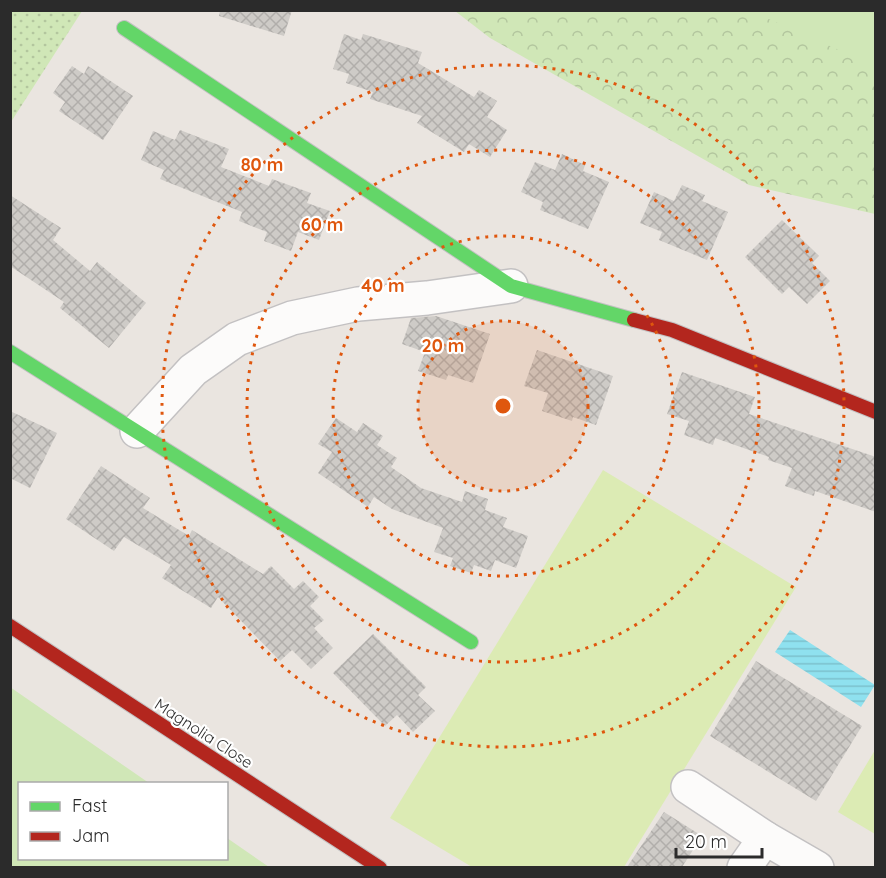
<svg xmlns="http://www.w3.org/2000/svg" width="886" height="878" viewBox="0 0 886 878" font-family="Quicksand,sans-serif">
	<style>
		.grass { fill: #d0e7b7 }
		.forest { fill: url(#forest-crowns) }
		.garden { fill: url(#garden-dots) }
		.pitch { fill: #dcebb4 }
		.water { fill: url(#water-rules) }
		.building { fill: url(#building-cross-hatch) }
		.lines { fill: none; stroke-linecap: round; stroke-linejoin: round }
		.street-casing { stroke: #c3c1c2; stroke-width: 36 }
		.fast-casing { stroke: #c3c1c2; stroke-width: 16 }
		.jam-casing { stroke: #c3c1c2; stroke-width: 16 }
		.street { stroke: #fcfbfa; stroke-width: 33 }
		.fast { stroke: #63d668; stroke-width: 14 }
		.jam { stroke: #b3261e; stroke-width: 14 }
		.ring { fill: none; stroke: #df570e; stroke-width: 3; stroke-dasharray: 3 6 }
		.labels { text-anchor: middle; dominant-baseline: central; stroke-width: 4.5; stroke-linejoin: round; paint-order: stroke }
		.street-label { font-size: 16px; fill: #2b2b2b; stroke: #fff }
		.centre { fill: #df570e; stroke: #fff; stroke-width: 3 }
		.ring-label { font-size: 18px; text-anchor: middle; font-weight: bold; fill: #df570e; stroke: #fff; stroke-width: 4.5; stroke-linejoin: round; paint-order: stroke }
	</style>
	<defs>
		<pattern id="forest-crowns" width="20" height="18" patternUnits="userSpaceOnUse" patternTransform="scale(1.5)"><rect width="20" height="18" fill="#d0e7b7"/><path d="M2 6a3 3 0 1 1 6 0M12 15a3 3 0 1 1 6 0" fill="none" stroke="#b3c69e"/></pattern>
		<pattern id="garden-dots" width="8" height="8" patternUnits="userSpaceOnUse" patternTransform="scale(1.5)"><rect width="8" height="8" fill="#d0e7b7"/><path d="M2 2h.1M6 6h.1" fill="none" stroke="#b3c69e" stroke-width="1.8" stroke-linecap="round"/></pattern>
		<pattern id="water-rules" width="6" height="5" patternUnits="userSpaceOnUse" patternTransform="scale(1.5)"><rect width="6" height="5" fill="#8fe1ef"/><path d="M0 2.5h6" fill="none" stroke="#7cc1cd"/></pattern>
		<pattern id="building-cross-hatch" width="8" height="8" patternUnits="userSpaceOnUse" patternTransform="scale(1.5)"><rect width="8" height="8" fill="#cecbc7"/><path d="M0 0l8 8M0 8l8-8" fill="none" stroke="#b1aeab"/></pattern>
	</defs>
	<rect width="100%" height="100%" fill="#eae5e0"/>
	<g class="grass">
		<path d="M744 11H875V103Z"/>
		<path d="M10 687 149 783 20 784V858H226L227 838 269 867H11Z"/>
	</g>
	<path class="forest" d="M455 11H751L875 66V214L749 185 490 38Z"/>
	<path class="garden" d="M11 11H82L11 122Z"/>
	<g class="pitch">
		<path d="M603 470 796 587 624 867H472L390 818Z"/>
		<path d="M875 750V834L838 812Z"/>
	</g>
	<path class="water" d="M790 630 875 685 861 707 775 652Z"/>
	<g class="building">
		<path d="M220 10H292L284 36 219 16Z"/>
		<path d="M344 34 361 40 363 34 422 52 418 63 474 97 479 90 497 101 487 117 507 130 490 157 469 144 464 152 417 123 422 116 370 99 373 92 346 83 349 74 333 69Z"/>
		<path d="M72 66 84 74 88 66 133 96 103 140 59 111 65 102 53 93Z"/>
		<path d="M180 130 229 149 221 167 269 186 272 179 311 193 307 203 330 211 319 240 298 232 291 251 264 241 267 232 239 221 242 212 160 179 164 170 141 160 153 131 175 140Z"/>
		<path d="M562 154 585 165 583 171 609 182 588 229 540 210 543 202 521 192 535 162 555 170Z"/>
		<path d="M682 185 705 195 702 201 728 212 707 260 659 240 662 232 640 223 654 192 674 201Z"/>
		<path d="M10 195 61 228 53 240 90 271 97 262 146 303 109 348 60 308 64 302 10 266Z"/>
		<path d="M782 220 819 256 812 263 830 281 807 304 789 287 782 294 745 257Z"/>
		<path d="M436 316 490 334 473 383 448 375 446 380 418 371 425 352 402 344 411 318Z"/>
		<path d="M537 350 613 376 596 425 573 417 572 421 542 411 548 393 524 386Z"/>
		<path d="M682 372 755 397 749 414 876 457V512L815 491 814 496 785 486 792 468 768 460 769 457 715 438 713 445 684 435 689 421 667 414Z"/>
		<path d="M10 411 57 433 30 488 10 478Z"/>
		<path d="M336 418 357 432 363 423 383 436 377 445 397 458 391 467 421 488 462 502 465 491 488 499 485 510 507 518 503 527 528 536 516 568 495 560 491 571 474 565 471 573 450 566 453 558 434 552 443 528 392 509 374 497 368 507 318 473 332 452 318 444Z"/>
		<path d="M101 466 150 498 143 508 189 536 192 530 263 574 271 566 294 589 303 581 319 597 310 606 324 620 314 628 333 648 311 669 292 650 280 661 218 597 211 608 162 578 171 565 124 537 114 551 66 519Z"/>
		<path d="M373 634 426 687 418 695 435 711 413 732 397 715 385 726 333 673Z"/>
		<path d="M756 661 862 726 816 801 710 736Z"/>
		<path d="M664 812 702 836 682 867H627Z"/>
	</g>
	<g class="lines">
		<g class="street-casing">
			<g id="street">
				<path d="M137 431 193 370 237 339 292 318 358 304 427 298 511 286"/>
				<path d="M688 787 765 838"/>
				<path d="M744 868 765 838 817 868"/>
			</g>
		</g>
		<g class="fast-casing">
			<g id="fast">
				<path d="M124 28 511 286 634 320"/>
				<path d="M10 352 471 642"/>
			</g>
		</g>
		<g class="jam-casing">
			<g id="jam">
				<path d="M634 320 672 330 876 412"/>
				<path d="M10 626 380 868"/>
			</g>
		</g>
		<use href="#street" class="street"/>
		<use href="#fast" class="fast"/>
		<use href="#jam" class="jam"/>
	</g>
	<circle cx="503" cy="406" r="85" fill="#df570e" fill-opacity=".12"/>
	<g class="ring">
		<circle cx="503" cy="406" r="85"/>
		<circle cx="503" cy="406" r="170"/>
		<circle cx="503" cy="406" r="256"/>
		<circle cx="503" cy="406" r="341"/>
	</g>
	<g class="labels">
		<g class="street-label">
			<text transform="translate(204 733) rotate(33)">Magnolia Close</text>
		</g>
	</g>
	<circle cx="503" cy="406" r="9" class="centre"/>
	<g class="ring-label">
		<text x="262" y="171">80 m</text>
		<text x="322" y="231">60 m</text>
		<text x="383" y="292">40 m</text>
		<text x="443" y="352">20 m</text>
	</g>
	<rect width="886" height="878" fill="none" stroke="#2b2b2b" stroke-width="24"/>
	<rect x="18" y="782" width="210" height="78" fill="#ffffff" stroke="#aaaaaa" stroke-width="1.5"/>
	<rect x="30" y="802" width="30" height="9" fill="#63d668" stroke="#aaaaaa" stroke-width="1.5"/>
	<text x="72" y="812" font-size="18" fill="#2b2b2b">Fast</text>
	<rect x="30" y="832" width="30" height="9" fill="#b3261e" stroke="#aaaaaa" stroke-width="1.5"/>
	<text x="72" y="842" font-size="18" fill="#2b2b2b">Jam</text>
	<path d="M676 848v9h86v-9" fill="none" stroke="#2b2b2b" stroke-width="3"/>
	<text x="685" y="848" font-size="18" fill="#2b2b2b" stroke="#ffffff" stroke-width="4.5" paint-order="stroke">20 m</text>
</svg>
